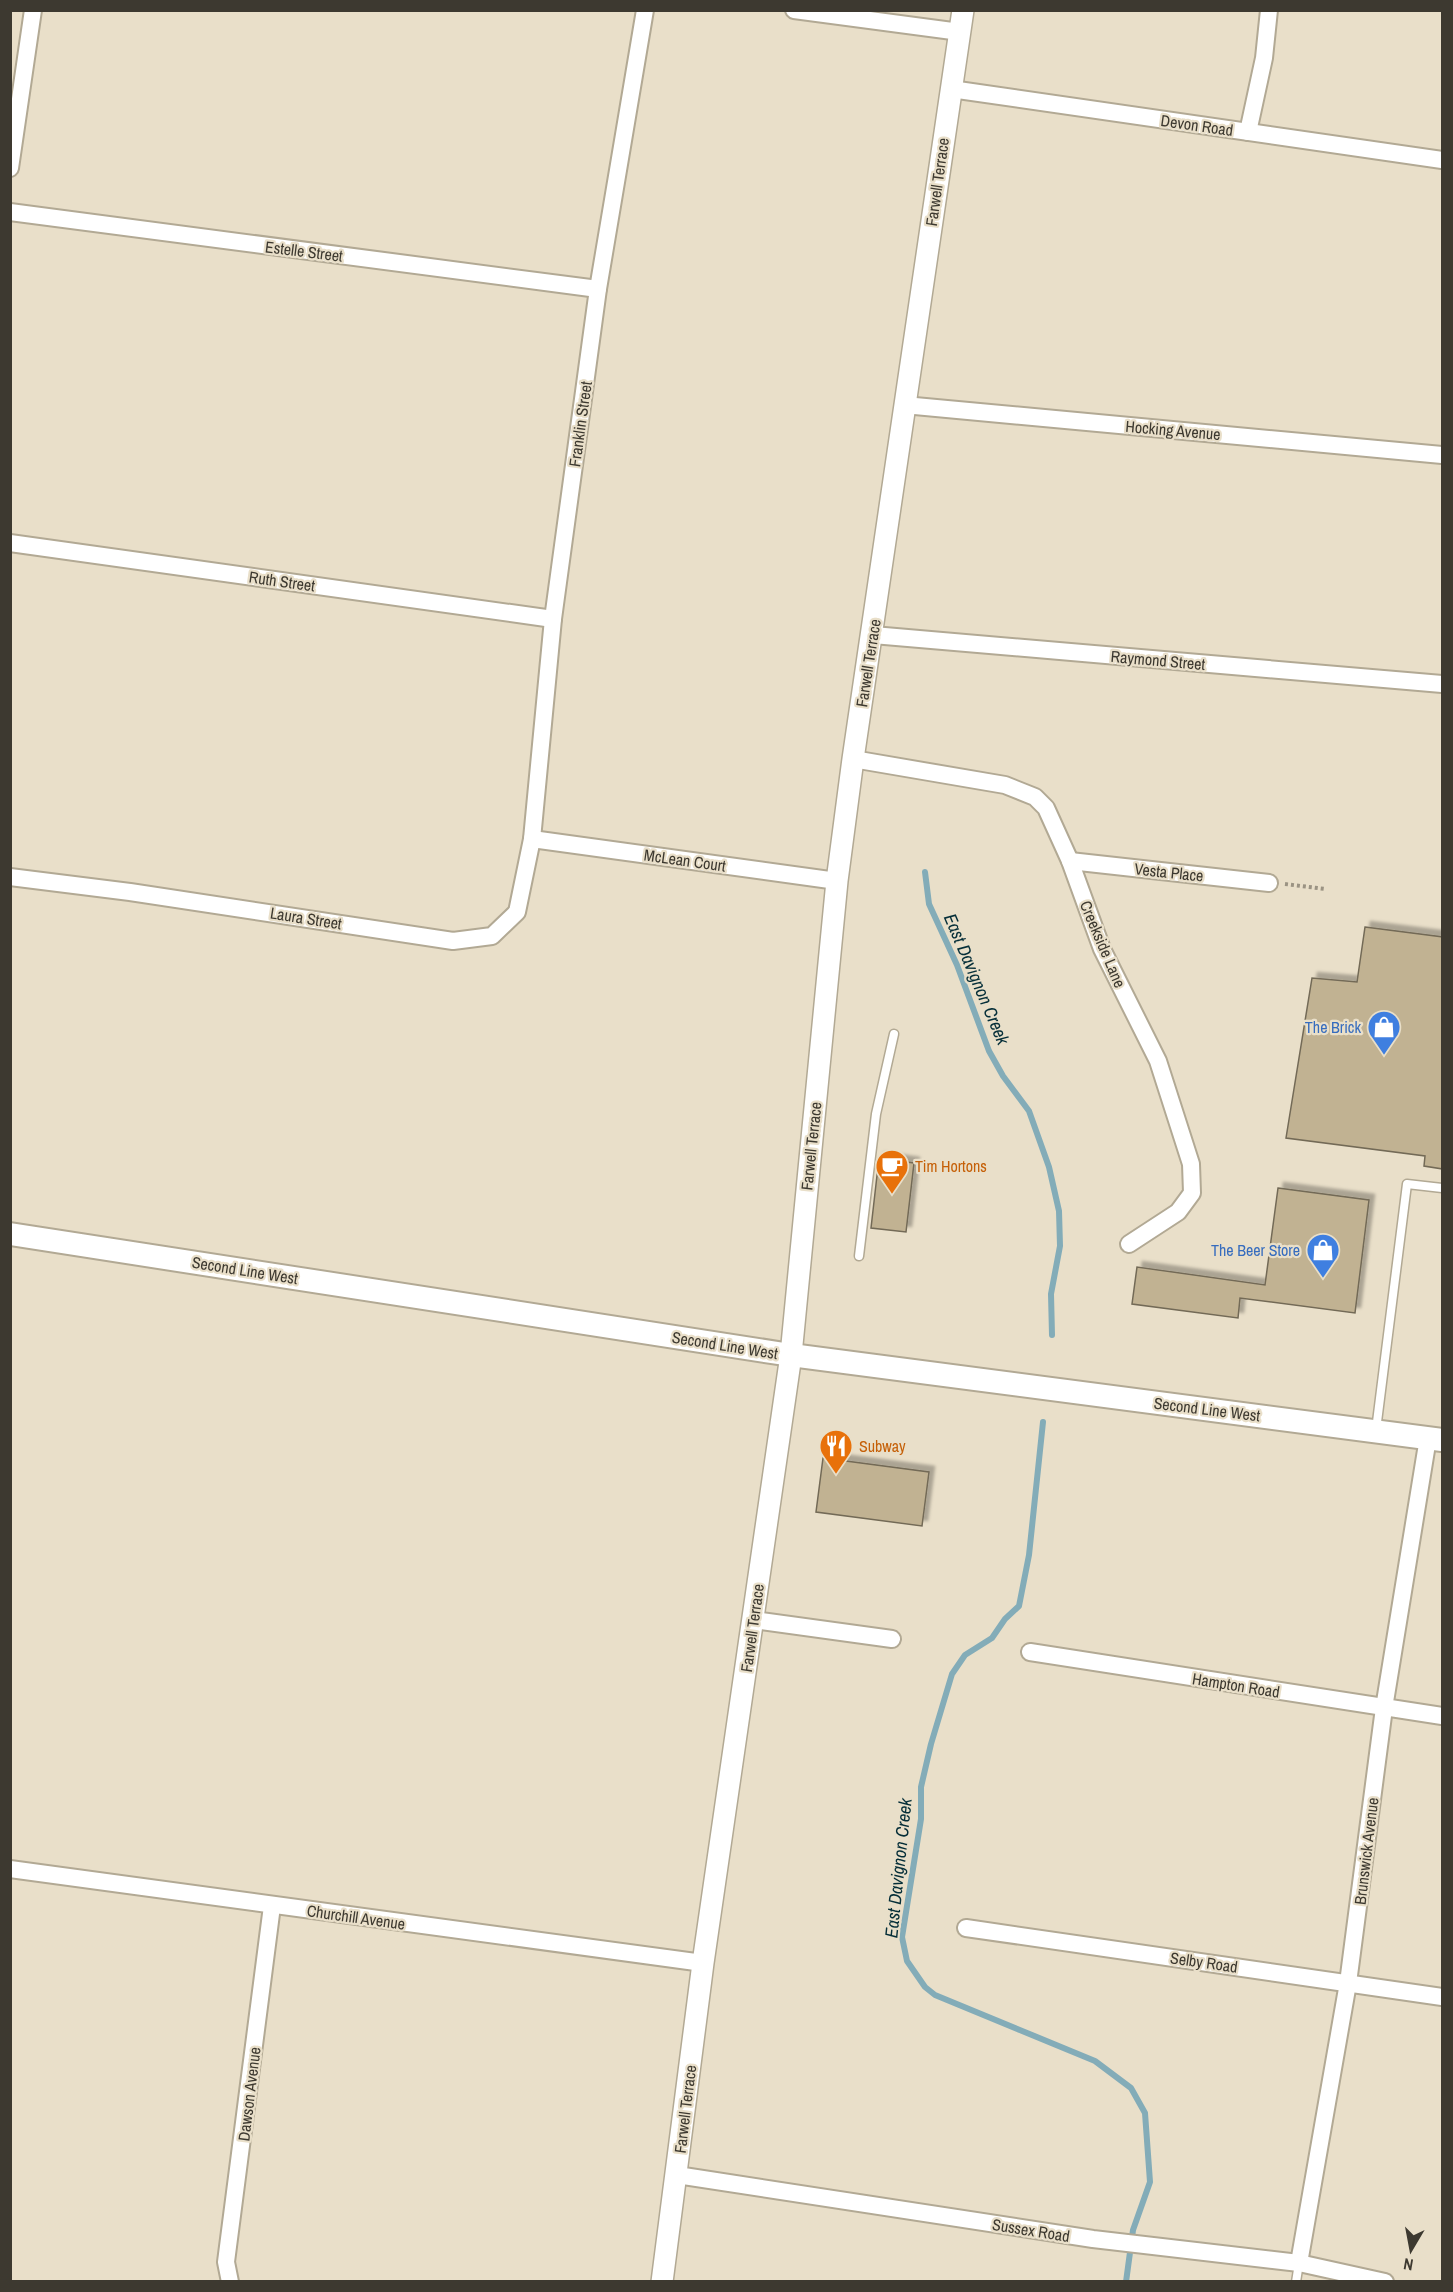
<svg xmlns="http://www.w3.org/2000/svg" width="1453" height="2292" viewBox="0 0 1453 2292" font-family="'Archivo Narrow',sans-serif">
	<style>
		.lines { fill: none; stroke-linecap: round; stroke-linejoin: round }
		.stream { stroke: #83acb8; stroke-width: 6 }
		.building { fill: #c1b292; stroke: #736a57; stroke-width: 1.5; filter: url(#shadow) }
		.service-casing { stroke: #b2a994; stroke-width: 11 }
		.minor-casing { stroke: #b2a994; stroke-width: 20 }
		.tertiary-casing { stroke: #b2a994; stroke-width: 24 }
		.secondary-casing { stroke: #b2a994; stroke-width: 26 }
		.path { stroke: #9b9383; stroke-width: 4; stroke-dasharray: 3 3; stroke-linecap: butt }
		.service { stroke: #fff; stroke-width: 8 }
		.minor { stroke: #fff; stroke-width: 16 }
		.tertiary { stroke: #fff; stroke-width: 21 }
		.secondary { stroke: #fff; stroke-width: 22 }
		.labels { text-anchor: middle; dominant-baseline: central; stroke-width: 4.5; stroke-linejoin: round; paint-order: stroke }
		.street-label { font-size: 16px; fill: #3d3930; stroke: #e9dfc9 }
		.shop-label { font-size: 16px; fill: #366cbe; stroke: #e9dfc9; text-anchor: end }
		.food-label { font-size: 16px; fill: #c56008; stroke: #e9dfc9; text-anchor: start }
		.water-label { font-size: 18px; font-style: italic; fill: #052e38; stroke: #e9dfc9 }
	</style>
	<defs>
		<filter id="shadow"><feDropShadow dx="5.5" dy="-5.5" stdDeviation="1.5" flood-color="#0004"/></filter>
	</defs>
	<rect width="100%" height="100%" fill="#e9dfc9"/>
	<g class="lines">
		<g class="stream">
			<path d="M925 872 929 904 957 965 989 1051 1003 1076 1029 1111 1049 1167 1059 1211 1060 1246 1051 1294 1052 1335"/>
			<path d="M1043 1422 1029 1555 1019 1606 1005 1619 992 1638 965 1655 952 1674 931 1744 921 1787V1819L902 1937 907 1961 925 1987 935 1995 1095 2061 1131 2088 1145 2113 1150 2182 1133 2230 1126 2282"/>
		</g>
	</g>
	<g class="building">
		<path d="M1365 927 1443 937V1169L1424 1166 1425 1156 1286 1138 1312 978 1357 982Z"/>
		<path d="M879 1158 914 1163 906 1232 871 1228Z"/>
		<path d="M1278 1188 1369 1200 1355 1313 1240 1298 1238 1318 1132 1304 1137 1267 1265 1285Z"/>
		<path d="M823 1458 929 1472 922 1526 816 1512Z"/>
	</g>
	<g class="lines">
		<g class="service-casing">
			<g id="service">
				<path d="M859 1256 876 1114 894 1034"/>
				<path d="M1376 1430 1407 1184 1442 1188"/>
				<path d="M1296 2282 1299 2263"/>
			</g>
		</g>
		<g class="minor-casing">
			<g id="minor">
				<path d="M794 10 960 32"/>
				<path d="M951 89 1442 160"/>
				<path d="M1248 132 1264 58 1269 10"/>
				<path d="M10 168 33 10"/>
				<path d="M10 212 598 289"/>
				<path d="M904 405 1442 455"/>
				<path d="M10 543 553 619"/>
				<path d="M873 635 1442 684"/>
				<path d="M853 759 1005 785 1035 797 1046 808 1070 861 1102 949 1158 1061 1191 1164 1192 1193 1178 1212 1129 1244"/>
				<path d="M532 839 837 881"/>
				<path d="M1070 861 1269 883"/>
				<path d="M10 877 130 892 453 941 492 936 517 912 532 839 553 619 598 289 645 10"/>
				<path d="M754 1620 892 1639"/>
				<path d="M1030 1652 1442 1716"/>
				<path d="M10 1869 703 1963"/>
				<path d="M966 1928 1442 1997"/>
				<path d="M677 2175 1093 2239 1299 2263 1385 2282"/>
				<path d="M1299 2263 1348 1983 1384 1708 1428 1438"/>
				<path d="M230 2282 226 2262 272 1906"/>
			</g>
		</g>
		<g class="tertiary-casing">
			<path id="tertiary" d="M662 2282 703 1963 791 1355 837 881 853 759 963 10"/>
		</g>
		<g class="secondary-casing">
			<path id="secondary" d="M10 1234 791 1355 1442 1440"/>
		</g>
		<path class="path" d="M1285 884 1325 889"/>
		<use href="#service" class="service"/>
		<use href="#minor" class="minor"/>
		<use href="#tertiary" class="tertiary"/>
		<use href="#secondary" class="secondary"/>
	</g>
	<defs>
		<g id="shop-pin" transform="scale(1.725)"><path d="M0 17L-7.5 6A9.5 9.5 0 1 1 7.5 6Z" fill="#3f7fe0" stroke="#e9dfc9"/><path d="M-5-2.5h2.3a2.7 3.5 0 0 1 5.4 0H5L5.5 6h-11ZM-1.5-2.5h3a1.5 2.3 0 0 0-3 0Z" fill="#fff"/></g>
		<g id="cafe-pin" transform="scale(1.725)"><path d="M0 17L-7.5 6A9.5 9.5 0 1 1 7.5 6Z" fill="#e8710a" stroke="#e9dfc9"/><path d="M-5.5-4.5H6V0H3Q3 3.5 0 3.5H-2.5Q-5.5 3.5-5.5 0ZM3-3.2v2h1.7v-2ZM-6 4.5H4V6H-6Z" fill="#fff"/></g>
		<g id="restaurant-pin" transform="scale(1.725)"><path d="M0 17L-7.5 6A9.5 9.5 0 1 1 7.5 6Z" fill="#e8710a" stroke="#e9dfc9"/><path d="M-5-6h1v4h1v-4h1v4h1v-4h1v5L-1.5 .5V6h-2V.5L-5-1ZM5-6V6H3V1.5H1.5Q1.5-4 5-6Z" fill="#fff"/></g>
	</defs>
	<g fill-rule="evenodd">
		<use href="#shop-pin" x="1384" y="1027"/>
		<use href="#cafe-pin" x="892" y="1166"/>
		<use href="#shop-pin" x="1323" y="1250"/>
		<use href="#restaurant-pin" x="836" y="1446"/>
	</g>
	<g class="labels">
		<g class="street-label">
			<text transform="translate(1197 125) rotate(8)">Devon Road</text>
			<text transform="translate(937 182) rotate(-82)">Farwell Terrace</text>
			<text transform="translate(304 251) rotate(7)">Estelle Street</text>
			<text transform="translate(580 424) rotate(-82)">Franklin Street</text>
			<text transform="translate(1173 430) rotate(5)">Hocking Avenue</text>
			<text transform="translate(282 581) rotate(8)">Ruth Street</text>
			<text transform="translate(1158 660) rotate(5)">Raymond Street</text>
			<text transform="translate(868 663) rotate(-81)">Farwell Terrace</text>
			<text transform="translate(685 860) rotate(8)">McLean Court</text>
			<text transform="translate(1169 872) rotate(6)">Vesta Place</text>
			<text transform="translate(306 918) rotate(9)">Laura Street</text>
			<text transform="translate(1103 944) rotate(67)">Creekside Lane</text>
			<text transform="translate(811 1146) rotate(-84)">Farwell Terrace</text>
			<text transform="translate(245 1270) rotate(9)">Second Line West</text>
			<text transform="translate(725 1345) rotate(9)">Second Line West</text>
			<text transform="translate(1207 1409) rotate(7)">Second Line West</text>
			<text transform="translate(752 1628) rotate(-82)">Farwell Terrace</text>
			<text transform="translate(1236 1685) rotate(9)">Hampton Road</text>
			<text transform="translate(1366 1851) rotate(-83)">Brunswick Avenue</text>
			<text transform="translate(356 1917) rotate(8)">Churchill Avenue</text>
			<text transform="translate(1204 1962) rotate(8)">Selby Road</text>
			<text transform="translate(249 2094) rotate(-83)">Dawson Avenue</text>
			<text transform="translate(685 2109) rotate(-83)">Farwell Terrace</text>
			<text transform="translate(1031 2230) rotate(9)">Sussex Road</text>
		</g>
		<g class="shop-label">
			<text x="1361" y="1027">The Brick</text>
			<text x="1300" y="1250">The Beer Store</text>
		</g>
		<g class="food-label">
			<text x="915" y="1166">Tim Hortons</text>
			<text x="859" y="1446">Subway</text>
		</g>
		<g class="water-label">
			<text transform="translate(977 979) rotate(67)">East Davignon Creek</text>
			<text transform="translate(898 1868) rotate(-84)">East Davignon Creek</text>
		</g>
	</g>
	<rect width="1453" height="2292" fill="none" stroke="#3d3930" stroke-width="24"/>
	<g transform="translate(1411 2250) rotate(190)" stroke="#e9dfc9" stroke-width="4.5" paint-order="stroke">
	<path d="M0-4.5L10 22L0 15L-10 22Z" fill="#3d3930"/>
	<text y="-9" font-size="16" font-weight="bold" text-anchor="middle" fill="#3d3930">N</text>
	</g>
</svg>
